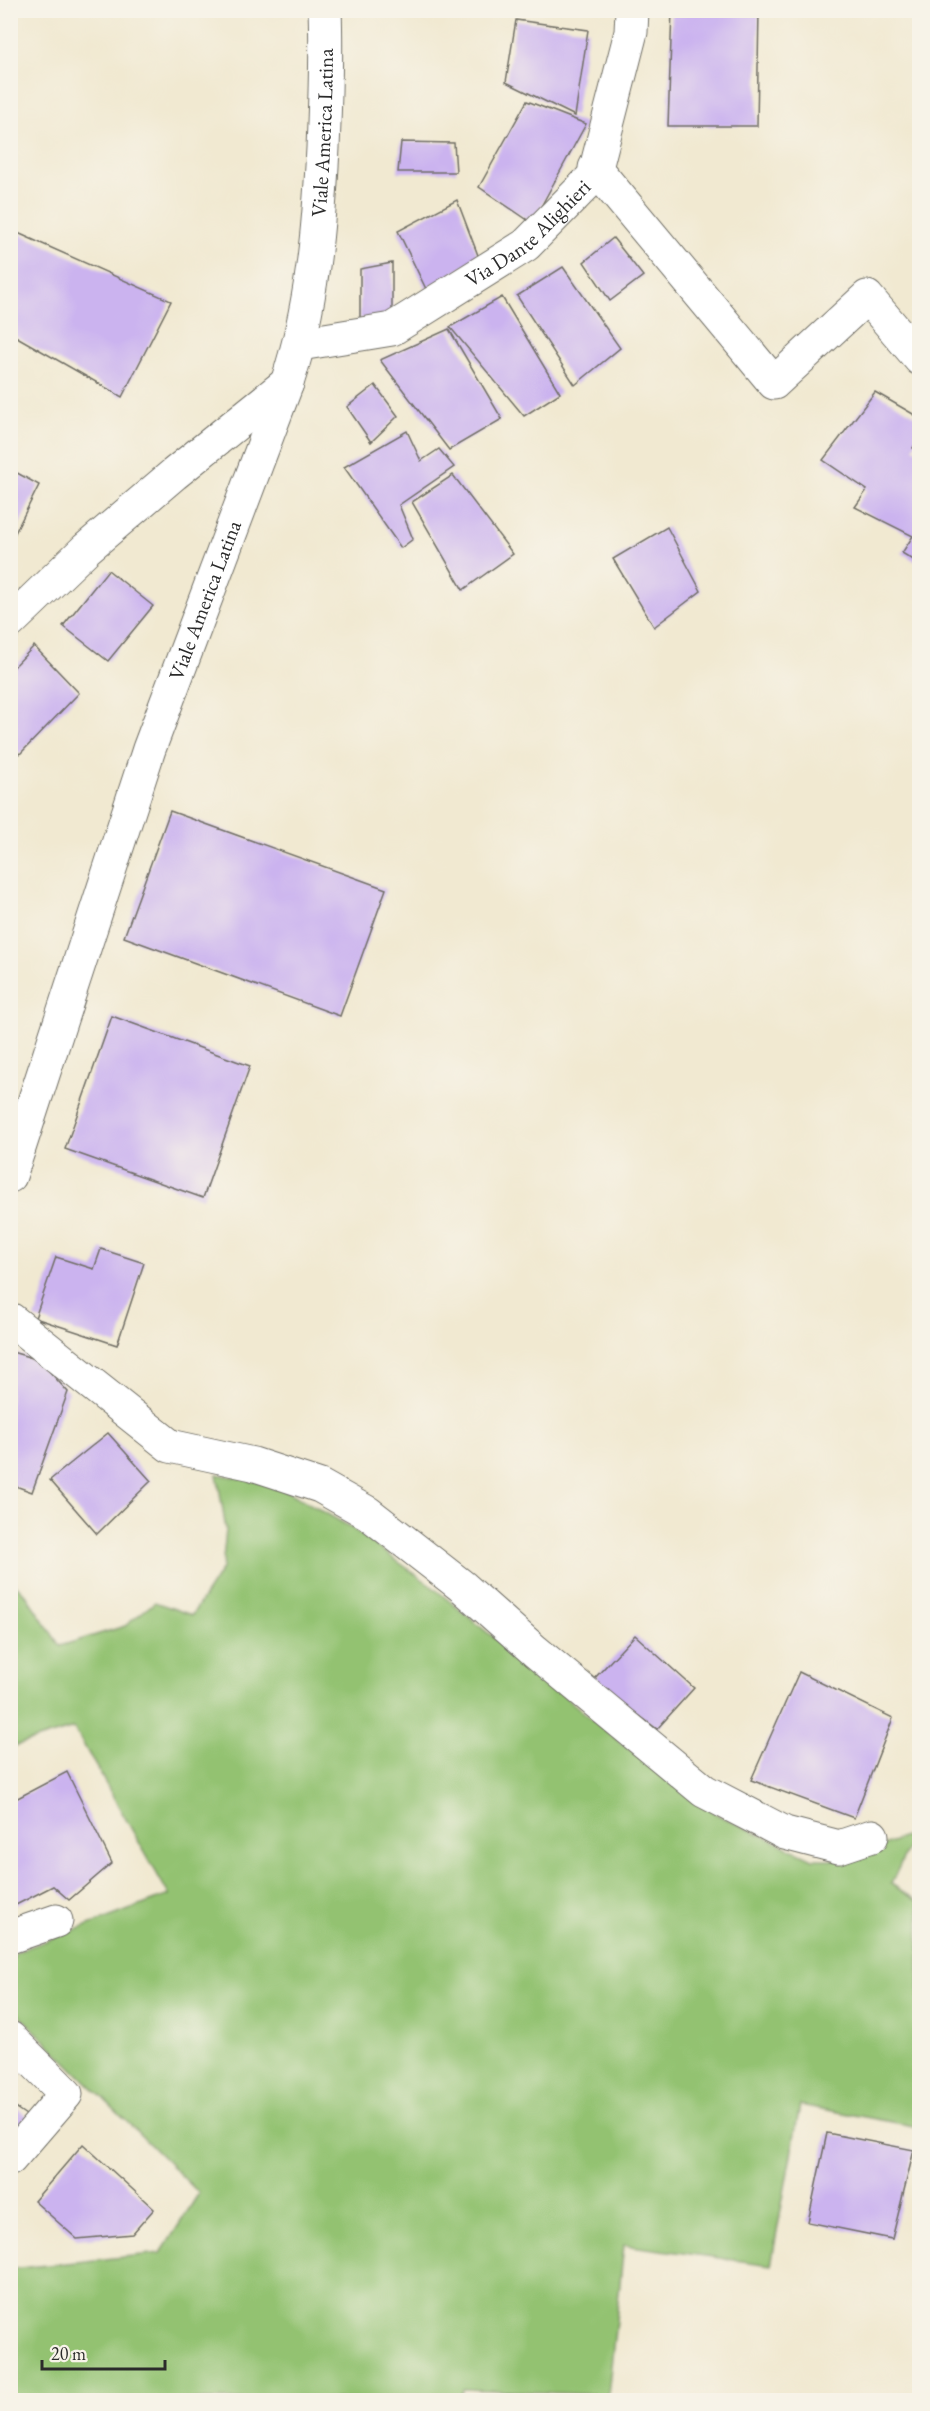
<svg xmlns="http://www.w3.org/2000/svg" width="930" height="2411" viewBox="0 0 930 2411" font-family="'EB Garamond',serif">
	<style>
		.green { fill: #93c271; stroke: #5f764e; stroke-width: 1.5 }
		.building { fill: #cbb3ef }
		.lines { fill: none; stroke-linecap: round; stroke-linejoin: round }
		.minor-casing { stroke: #706e65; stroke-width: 35 }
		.secondary-casing { stroke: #706e65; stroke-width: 35 }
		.minor { stroke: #fff; stroke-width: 33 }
		.secondary { stroke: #fff; stroke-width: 33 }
		.labels { text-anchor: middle; stroke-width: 4.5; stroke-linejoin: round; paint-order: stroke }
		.street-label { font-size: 21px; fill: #2b2b2b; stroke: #f7f3e8 }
	</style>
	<rect width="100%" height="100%" fill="#f7f3e8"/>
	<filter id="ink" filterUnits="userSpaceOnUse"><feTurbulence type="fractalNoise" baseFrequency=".0167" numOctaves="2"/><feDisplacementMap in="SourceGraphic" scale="12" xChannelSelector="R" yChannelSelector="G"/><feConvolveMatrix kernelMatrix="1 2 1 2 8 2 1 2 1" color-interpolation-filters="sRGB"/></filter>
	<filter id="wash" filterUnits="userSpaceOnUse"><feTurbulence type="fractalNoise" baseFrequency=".008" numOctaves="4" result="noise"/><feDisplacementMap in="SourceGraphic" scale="24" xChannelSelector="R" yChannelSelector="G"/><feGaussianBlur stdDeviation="1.35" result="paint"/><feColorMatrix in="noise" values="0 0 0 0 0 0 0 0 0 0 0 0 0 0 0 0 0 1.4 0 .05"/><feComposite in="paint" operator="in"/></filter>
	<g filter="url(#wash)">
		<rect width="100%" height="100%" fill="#f1e9d1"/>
		<polygon class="green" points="217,1474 277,1485 350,1527 429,1584 622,1744 718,1815 813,1859 847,1859 915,1833 891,1884 919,1902 919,2127 800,2105 771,2265 624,2245 608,2395 463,2389 460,2400 11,2400 11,2269 161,2253 199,2193 11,2007 11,1962 16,1952 169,1895 74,1728 11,1747 10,1579 26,1595 60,1646 125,1626 155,1602 192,1615 222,1569 226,1530"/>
		<g id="blocks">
			<g class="building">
				<polygon points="672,10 759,10 757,126 668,126"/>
				<polygon points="516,20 588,30 575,116 506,82"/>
				<polygon points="527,101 586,124 532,223 479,187"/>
				<polygon points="401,142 454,143 456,172 398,172"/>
				<polygon points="457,200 479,258 426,289 398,231"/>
				<polygon points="11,230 171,301 122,397 10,333"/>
				<polygon points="613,238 643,276 610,301 584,262"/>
				<polygon points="392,263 392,316 360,319 360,269"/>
				<polygon points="563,267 620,348 575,385 517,296"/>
				<polygon points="502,297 560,393 524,416 450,327"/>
				<polygon points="449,329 502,419 449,450 380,360"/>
				<polygon points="375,385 398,416 371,442 347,407"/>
				<polygon points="875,392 920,418 920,437 913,448 920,451 920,564 902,553 913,536 855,507 867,490 823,460"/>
				<polygon points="407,431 421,461 439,449 454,467 399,505 413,539 401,548 344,467"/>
				<polygon points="10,469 39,485 10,543"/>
				<polygon points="453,475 513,554 463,590 412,502"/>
				<polygon points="667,527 701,591 654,627 613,559"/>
				<polygon points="108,570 153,606 108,661 63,626"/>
				<polygon points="34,646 79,693 20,754 10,746 10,671"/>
				<polygon points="170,811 386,889 340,1016 124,937"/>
				<polygon points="112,1016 250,1066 203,1198 65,1149"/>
				<polygon points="101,1249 144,1263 117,1345 35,1318 56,1257 94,1269"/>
				<polygon points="12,1352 39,1360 68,1392 32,1492 10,1484 10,1358"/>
				<polygon points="108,1433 151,1481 97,1534 50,1480"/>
				<polygon points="635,1635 694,1688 657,1729 593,1680"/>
				<polygon points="799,1672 893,1718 854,1818 751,1780"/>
				<polygon points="67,1772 112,1863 69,1900 53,1886 10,1908 10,1802"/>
				<polygon points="10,2104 29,2117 10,2136"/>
				<polygon points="827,2133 914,2150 892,2239 808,2222"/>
				<polygon points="83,2144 154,2209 132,2234 77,2239 34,2201"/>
			</g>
		</g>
	</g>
	<g filter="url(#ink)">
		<use href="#blocks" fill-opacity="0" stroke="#706e65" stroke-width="1.5"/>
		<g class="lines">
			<g class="minor-casing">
				<g id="minor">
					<polyline points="595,168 774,383 867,297 920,359"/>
					<path id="s1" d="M 300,344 L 392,329 L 526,245 L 594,176 L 631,32 L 632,10"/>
					<polyline points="10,622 86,549 174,474 287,383"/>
					<polyline points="10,1319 170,1446 253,1464 320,1486 368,1513 463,1587 535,1651 704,1791 785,1833 839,1847 872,1836"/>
					<polyline points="10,1937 56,1921"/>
					<polyline points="10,2038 66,2094 10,2159"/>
				</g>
			</g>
			<g class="secondary-casing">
				<g id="secondary">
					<path id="s2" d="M 10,1176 L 149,749 L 287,383 C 312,307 319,228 323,148 C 325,102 327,57 325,10"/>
				</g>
			</g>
			<use href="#minor" class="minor"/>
			<use href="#secondary" class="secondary"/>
		</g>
	</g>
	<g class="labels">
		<g class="street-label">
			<text dy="7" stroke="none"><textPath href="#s2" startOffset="1094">Viale America Latina</textPath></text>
			<text dy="7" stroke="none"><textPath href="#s1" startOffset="260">Via Dante Alighieri</textPath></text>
			<text dy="7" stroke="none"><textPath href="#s2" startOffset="608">Viale America Latina</textPath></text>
		</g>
	</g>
	<rect width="930" height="2411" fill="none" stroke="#f7f3e8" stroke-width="36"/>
	<path d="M42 2360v9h123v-9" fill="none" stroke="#2b2b2b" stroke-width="3"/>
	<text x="51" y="2360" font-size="18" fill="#2b2b2b" stroke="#f7f3e8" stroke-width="4.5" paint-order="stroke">20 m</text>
</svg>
